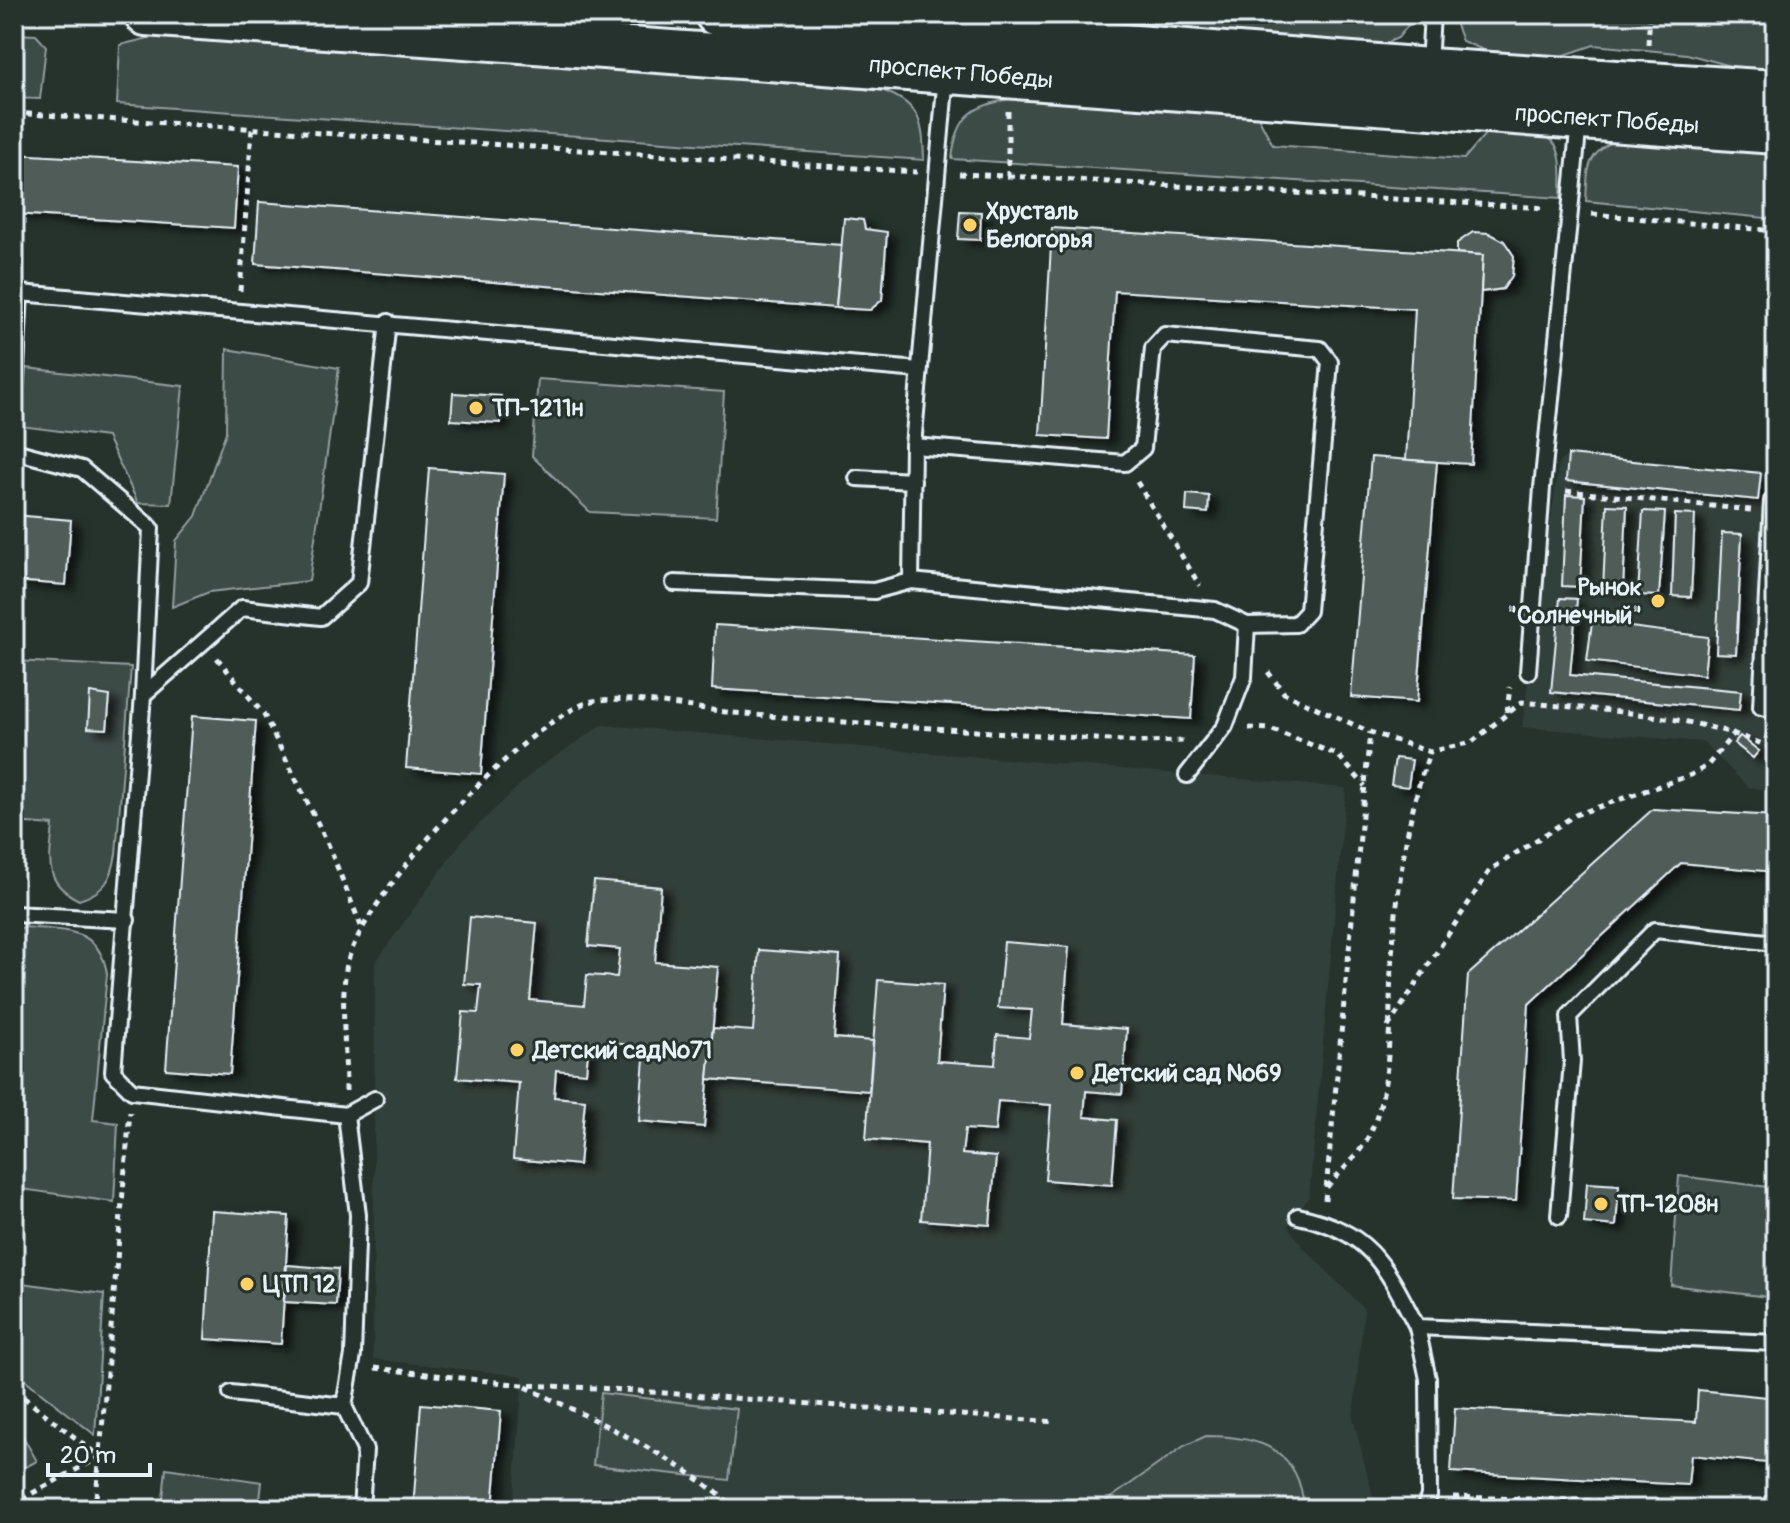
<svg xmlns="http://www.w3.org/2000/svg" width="1790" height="1523" viewBox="0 0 1790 1523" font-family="Pangolin,sans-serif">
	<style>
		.built { fill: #333f3a }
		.green { fill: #3e4b47; stroke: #939ea0; stroke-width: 2 }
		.building { fill: #505c59; stroke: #e8f1f8; stroke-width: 2; filter: url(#shadow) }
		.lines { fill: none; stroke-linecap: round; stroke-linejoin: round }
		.lane-casing { stroke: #e8f1f8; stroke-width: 20 }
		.secondary-casing { stroke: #e8f1f8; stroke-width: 48 }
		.path { stroke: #e8f1f8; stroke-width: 5; stroke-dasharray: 6 6; stroke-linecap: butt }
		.lane { stroke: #26332d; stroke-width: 14 }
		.secondary { stroke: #26332d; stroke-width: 42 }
		.poi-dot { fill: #ffd166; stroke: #26332d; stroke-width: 3 }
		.labels { text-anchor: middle; stroke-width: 6; stroke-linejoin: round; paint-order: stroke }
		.street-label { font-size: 24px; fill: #e8f1f8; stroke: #26332d }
		.poi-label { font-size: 24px; font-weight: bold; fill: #e8f1f8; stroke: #26332d; text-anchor: start }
	</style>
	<defs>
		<filter id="shadow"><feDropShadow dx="9" dy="5" stdDeviation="4" flood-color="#0009"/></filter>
	</defs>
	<rect width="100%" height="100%" fill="#26332d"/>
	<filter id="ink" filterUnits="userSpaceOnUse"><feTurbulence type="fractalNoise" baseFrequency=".0125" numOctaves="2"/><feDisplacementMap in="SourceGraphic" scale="16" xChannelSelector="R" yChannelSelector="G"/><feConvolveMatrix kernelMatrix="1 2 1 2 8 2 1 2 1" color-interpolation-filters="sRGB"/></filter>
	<g filter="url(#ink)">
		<g class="built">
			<polygon points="1568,455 1776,474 1776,792 1748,787 1703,742 1522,727 1559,462"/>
			<polygon points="602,725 1346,788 1309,1197 1288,1226 1302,1246 1364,1309 1353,1418 1376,1509 513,1509 523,1376 373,1359 375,963 462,841 534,771"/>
		</g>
		<g class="green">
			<polygon points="979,14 1417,14 1398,38 1379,46"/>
			<polygon points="1452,14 1776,14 1776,74 1757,73 1687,54 1594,45 1556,58 1486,51 1462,41"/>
			<polygon points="14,34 36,35 46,46 40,99 14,98"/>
			<path d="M 165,34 L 526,56 L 884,91 C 921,105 923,123 924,160 L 117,104 L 120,45 Z"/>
			<path d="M 1022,96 L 1256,113 L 1273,145 L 1464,159 L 1491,127 C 1554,134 1564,130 1561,198 L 952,159 C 957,108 978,106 1022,96 Z"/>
			<path d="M 1621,137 L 1776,153 L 1776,219 L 1586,201 C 1588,165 1586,154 1621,137 Z"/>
			<polygon points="227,349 339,368 309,581 209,592 172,607 176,541 196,516 226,432"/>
			<polygon points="26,368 183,386 171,504 138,503 107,437 20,426"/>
			<polygon points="538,379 724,392 716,518 590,512 532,456"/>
			<path d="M 14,661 L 131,667 L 116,854 C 112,880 104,892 79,900 C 42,882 50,860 53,825 L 14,822 Z"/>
			<path d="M 23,927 C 63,931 100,926 107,974 L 93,1120 L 118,1123 L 114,1202 L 14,1188 L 14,935 Z"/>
			<polygon points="1679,1176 1776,1188 1776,1298 1671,1285"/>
			<polygon points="14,1282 104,1294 95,1435 14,1371"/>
			<polygon points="601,1393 737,1409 729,1480 593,1465"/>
			<polygon points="14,1421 37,1461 14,1473"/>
			<path d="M 1206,1436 C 1259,1436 1300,1448 1304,1509 L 1095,1509 L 1184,1446 Z"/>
			<polygon points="166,1468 262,1482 259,1509 162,1509"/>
		</g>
		<g class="building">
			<polygon points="14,154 238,167 234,228 14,214"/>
			<polygon points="259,202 841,245 836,308 255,264"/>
			<polygon points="960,211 981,212 980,240 958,239"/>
			<polygon points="844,218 863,220 865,229 887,232 882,300 870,310 836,308"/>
			<polygon points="1052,228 1483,255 1471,464 1406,460 1415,309 1115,291 1106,439 1040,435"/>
			<polygon points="1473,232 1489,233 1504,241 1514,256 1512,276 1503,289 1481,292 1483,255 1457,253 1457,243"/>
			<polygon points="453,393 501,396 500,423 451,420"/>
			<polygon points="1568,455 1761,473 1758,500 1566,481"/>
			<polygon points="1371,457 1437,462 1417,702 1351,697"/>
			<polygon points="429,468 504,474 481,774 406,768"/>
			<polygon points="1187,494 1209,496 1208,513 1186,511"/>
			<polygon points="1566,495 1585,496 1580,587 1562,586"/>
			<polygon points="1607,505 1627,506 1623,590 1603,589"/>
			<polygon points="1643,511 1665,512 1659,596 1638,595"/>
			<polygon points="1675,514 1695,515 1691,597 1672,596"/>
			<polygon points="14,515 71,520 66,585 14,581"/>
			<polygon points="1722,533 1742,534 1736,654 1716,653"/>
			<polygon points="1560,598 1577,599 1570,675 1741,691 1739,710 1551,692"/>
			<polygon points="1592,622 1708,637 1704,675 1587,661"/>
			<polygon points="715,625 1195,655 1191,719 712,689"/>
			<polygon points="90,693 110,696 107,729 88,728"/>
			<polygon points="192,716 256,721 230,1074 166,1069"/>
			<polygon points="1770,717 1776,719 1776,741 1765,738"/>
			<polygon points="1740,736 1759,751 1753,758 1734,743"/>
			<polygon points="1395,758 1412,760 1408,787 1391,785"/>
			<polygon points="1653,809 1776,816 1774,872 1681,863 1529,1004 1516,1201 1453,1199 1468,975"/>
			<polygon points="1776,853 1776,913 1772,912"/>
			<polygon points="594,881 661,887 655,962 718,967 704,1127 639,1121 645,1046 589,1041 586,1073 556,1070 554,1097 585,1100 579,1165 513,1159 519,1083 457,1078 463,1012 478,1013 481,985 464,984 470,917 537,923 530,1000 584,1005 587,975 617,977 620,949 588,946"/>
			<polygon points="1004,942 1069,947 1063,1024 1127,1029 1122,1094 1086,1091 1084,1117 1117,1120 1112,1185 1045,1180 1051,1105 998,1101 995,1131 965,1129 962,1154 996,1157 990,1225 921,1220 927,1144 866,1139 878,980 943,985 937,1061 995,1065 997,1035 1029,1038 1032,1010 998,1008"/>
			<polygon points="759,950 840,956 834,1038 873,1041 869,1091 708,1079 713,1028 753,1031"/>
			<polygon points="1587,1183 1619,1185 1616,1226 1584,1223"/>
			<polygon points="212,1211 289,1216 281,1344 205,1339"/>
			<polygon points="287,1265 338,1269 336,1305 284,1302"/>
			<polygon points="1698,1390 1776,1398 1776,1464 1691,1455 1688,1485 1451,1472 1455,1408 1696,1422"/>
			<polygon points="421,1404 501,1411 493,1509 413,1509"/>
		</g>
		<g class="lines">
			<g class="lane-casing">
				<g id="lane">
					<polyline points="1429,65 1432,14"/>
					<polyline points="14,407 20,293 919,370"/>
					<polyline points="14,451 82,469 151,528 143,695 113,1072 132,1091 346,1115 358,1215 353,1355 344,1406 365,1450 361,1509"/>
					<polyline points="857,478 913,481"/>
					<polyline points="1772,501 1761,707 1776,710"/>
					<polyline points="911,581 913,446 946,75"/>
					<polyline points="674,583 874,591 911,581 1215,610 1247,625 1296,624 1308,611 1330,362 1320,349 1165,335 1153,348 1143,448 1125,463 913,446"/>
					<polyline points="1528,672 1542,488 1579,122"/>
					<polyline points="143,695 242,608 321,617 359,583 388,322"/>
					<polyline points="1187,775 1225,726 1244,677 1247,625"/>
					<polyline points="14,914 127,920"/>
					<polyline points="346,1115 375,1099"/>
					<path d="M 1298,1216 C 1371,1232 1385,1265 1417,1327 L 1776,1343"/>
					<polyline points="1559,1216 1572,1061 1569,1016 1655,930 1776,943"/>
					<polyline points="1417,1327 1428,1379 1429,1496 1424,1509"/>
					<polyline points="231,1393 344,1406"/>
				</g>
			</g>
			<g class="secondary-casing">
				<g id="secondary">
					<polyline points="146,14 1776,132"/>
					<polyline points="717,14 1429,70 1776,92"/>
				</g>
			</g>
			<g class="path">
				<polyline points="1648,44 1650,14"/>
				<polyline points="14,113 917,172"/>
				<polyline points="959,174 1008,176 1008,111"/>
				<polyline points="1008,176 1546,208"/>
				<polyline points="1592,214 1776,231"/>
				<polyline points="240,291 252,129"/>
				<polyline points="1137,482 1200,586"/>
				<polyline points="1566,491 1751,510"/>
				<polyline points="217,658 264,715 328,844 361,926"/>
				<path d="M 1268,672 L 1284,693 L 1370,732 L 1430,752 L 1472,742 L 1522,702 C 1610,712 1695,713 1776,750"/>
				<polyline points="1507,712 1510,687"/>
				<polyline points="1249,728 1270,729 1338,755 1365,786"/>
				<polyline points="1388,1027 1490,870 1575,815 1691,775 1707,766 1736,731"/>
				<path d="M 346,1091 C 346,1055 340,996 347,964 C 364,894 521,725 589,702 C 618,693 700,709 733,713 C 868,725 1003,732 1137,742 L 1184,741"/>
				<path d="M 1327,1187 C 1339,1173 1356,1158 1366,1141 C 1396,1087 1387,1015 1392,955 C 1398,887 1406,815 1430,752"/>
				<polyline points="1325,1200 1370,732"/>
				<polyline points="375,1368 522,1385 597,1388 1056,1422"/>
				<path d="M 526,1387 C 598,1422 677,1456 736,1509"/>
				<polyline points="14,1390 100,1457 14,1503"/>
				<polyline points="1453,1497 1604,1501 1667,1509"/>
				<polyline points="95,1509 130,1112"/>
			</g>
			<use href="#lane" class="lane"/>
			<use href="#secondary" class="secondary"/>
		</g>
	</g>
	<g class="poi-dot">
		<circle cx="970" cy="225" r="8"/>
		<circle cx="476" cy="408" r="8"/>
		<circle cx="1658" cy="601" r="8"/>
		<circle cx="517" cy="1050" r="8"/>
		<circle cx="1077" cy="1073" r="8"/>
		<circle cx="1601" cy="1204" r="8"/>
		<circle cx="247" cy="1284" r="8"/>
	</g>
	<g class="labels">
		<g class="street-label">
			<text transform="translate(961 72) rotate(5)" y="8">проспект Победы</text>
			<text transform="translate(1607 119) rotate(4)" y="8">проспект Победы</text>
		</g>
		<g class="poi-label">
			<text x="986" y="219">Хрусталь<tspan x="986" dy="28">Белогорья</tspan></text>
			<text x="492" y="416">ТП-1211н</text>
			<text x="1642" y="595" text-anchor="end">Рынок<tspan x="1642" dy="28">"Солнечный"</tspan></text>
			<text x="533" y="1058">Детский сад№71</text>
			<text x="1093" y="1081">Детский сад №69</text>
			<text x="1617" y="1212">ТП-1208н</text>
			<text x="263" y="1292">ЦТП 12</text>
		</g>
	</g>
	<rect width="1790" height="1523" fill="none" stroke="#26332d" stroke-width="48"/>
	<rect x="24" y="24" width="1742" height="1475" fill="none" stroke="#e8f1f8" stroke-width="3" filter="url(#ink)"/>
	<path d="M48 1463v12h102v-12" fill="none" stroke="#e8f1f8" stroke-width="4"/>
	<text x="60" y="1463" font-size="24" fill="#e8f1f8" stroke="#26332d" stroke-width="6" paint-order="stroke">20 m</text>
</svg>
